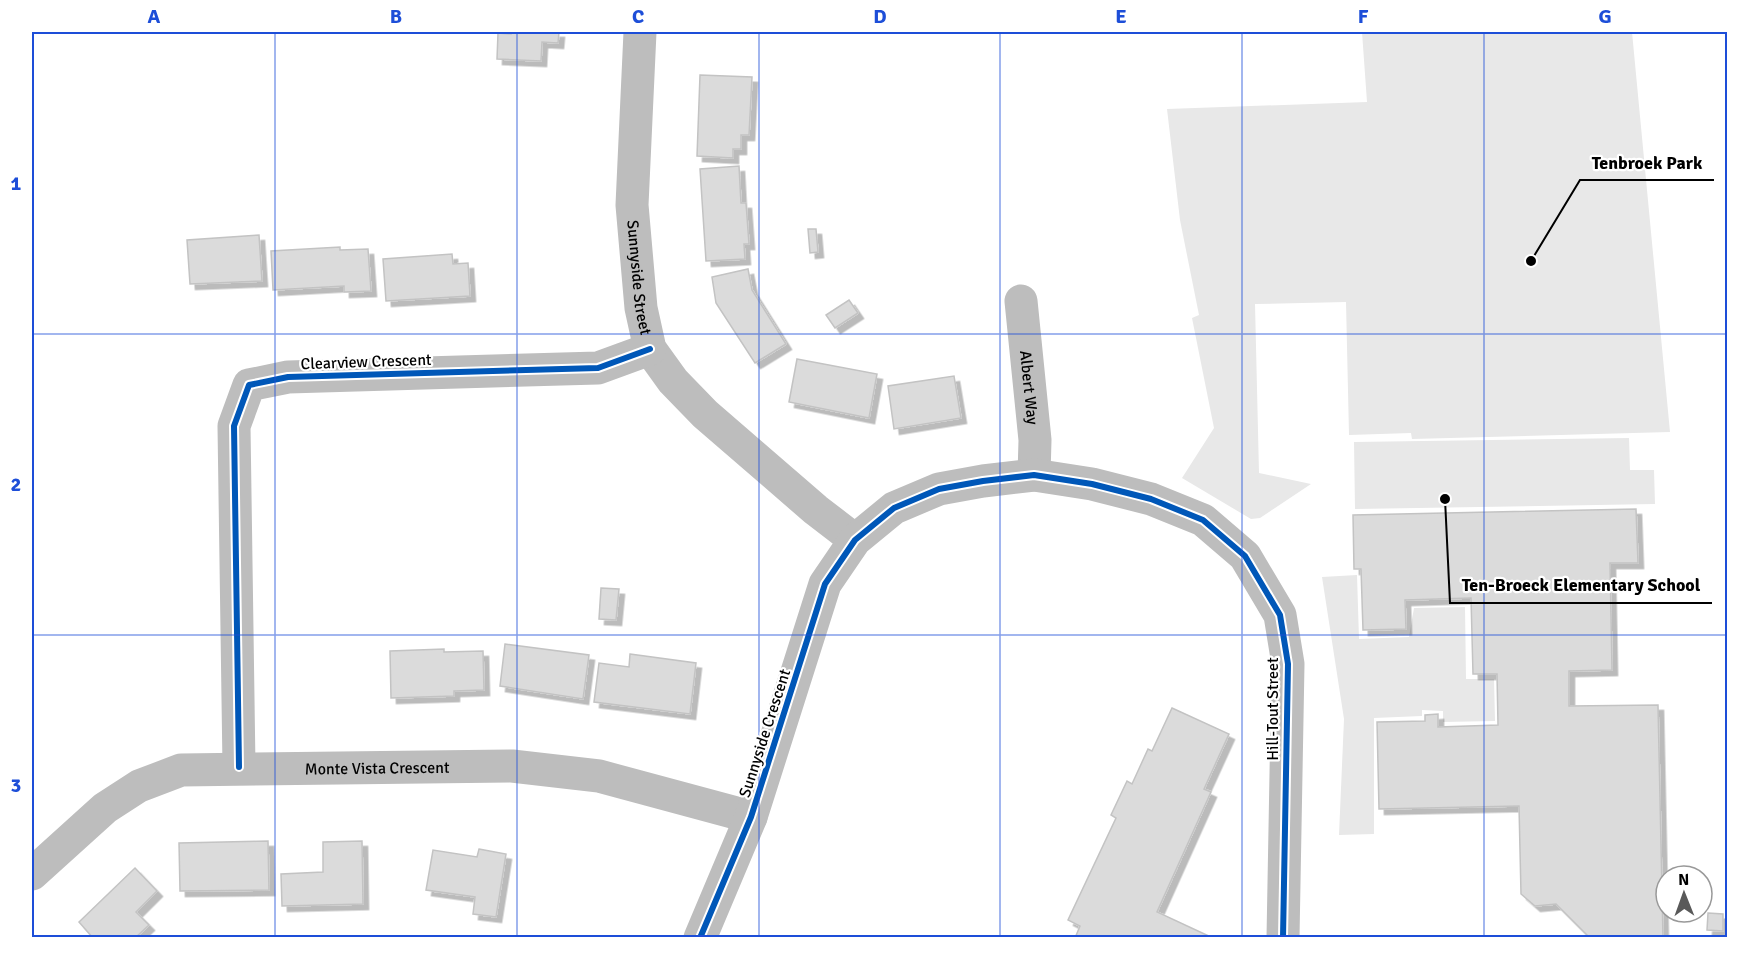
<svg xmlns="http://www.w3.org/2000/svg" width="1759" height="969" viewBox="0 0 1759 969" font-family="Signika,sans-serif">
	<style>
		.green { fill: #e8e8e8 }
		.building { fill: #dbdbdb; stroke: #c3c3c3; stroke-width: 1.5; filter: url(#shadow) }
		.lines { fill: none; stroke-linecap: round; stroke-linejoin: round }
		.street { stroke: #bdbdbd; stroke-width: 33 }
		.cycleway-casing { stroke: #fff; stroke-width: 10 }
		.cycleway { stroke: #0057b8; stroke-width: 6 }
		.grid { fill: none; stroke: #1d4ed8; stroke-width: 1.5; stroke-opacity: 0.55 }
		.labels { text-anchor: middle; stroke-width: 4.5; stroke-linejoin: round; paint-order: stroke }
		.street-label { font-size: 16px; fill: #000; stroke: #fff }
		.leader { fill: none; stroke: #000; stroke-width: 2 }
		.callout-dot { fill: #000; stroke: #fff; stroke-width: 2 }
		.callout-label { font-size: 18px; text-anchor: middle; font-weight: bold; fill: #000; stroke: #fff; stroke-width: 4.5; stroke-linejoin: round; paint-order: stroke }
		.neatline { fill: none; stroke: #1d4ed8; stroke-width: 2 }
		.grid-label { font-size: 20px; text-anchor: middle; font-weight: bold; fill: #1d4ed8 }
	</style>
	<defs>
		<filter id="shadow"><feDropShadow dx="5.5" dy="5.5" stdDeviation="0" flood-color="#0004"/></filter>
	</defs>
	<rect width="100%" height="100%" fill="#fff"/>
	<g class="green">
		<polygon points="1362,32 1632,32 1670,432 1412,439 1411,433 1349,435 1346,302 1255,304 1259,473 1311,484 1260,518 1251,519 1182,478 1214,428 1192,318 1199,315 1180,220 1167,109 1367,102"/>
		<polygon points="1629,438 1630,470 1654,470 1655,504 1355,509 1354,442"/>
		<polygon points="1357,575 1359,639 1409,637 1414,608 1465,607 1466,679 1494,679 1495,721 1443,722 1443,711 1422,710 1422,716 1374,718 1374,834 1339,835 1344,719 1322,577"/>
	</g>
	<g class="building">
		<polygon points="511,32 559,32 558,43 542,42 541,61 497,59 498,33 511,34"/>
		<polygon points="700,75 752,77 749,135 741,135 741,149 733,149 733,158 697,156"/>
		<polygon points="739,166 741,203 746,203 749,244 744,244 745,259 706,261 700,169"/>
		<polygon points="808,229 816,229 818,252 810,253"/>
		<polygon points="259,235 262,281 190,284 187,240"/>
		<polygon points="340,247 340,250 368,249 371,291 344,292 344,286 273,290 271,251"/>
		<polygon points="452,254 453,264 468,263 470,296 386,301 383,259"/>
		<polygon points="748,269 752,290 786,344 755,363 716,303 712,277"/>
		<polygon points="849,300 858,313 835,328 826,315"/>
		<polygon points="797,359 877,374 869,418 789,402"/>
		<polygon points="954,376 961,418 894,429 888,386"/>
		<polygon points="1636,509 1638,563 1610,563 1612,670 1569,671 1569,706 1658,705 1663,938 1590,938 1556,904 1535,906 1521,894 1519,806 1379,809 1377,722 1425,721 1425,715 1438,714 1438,727 1498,725 1497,674 1473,674 1471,598 1405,600 1406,629 1363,630 1361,569 1354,569 1353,515"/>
		<polygon points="601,588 619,589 616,620 599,619"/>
		<polygon points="505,644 589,655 583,699 500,686"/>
		<polygon points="444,649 444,652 483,651 484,690 454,691 454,696 391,698 390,651"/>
		<polygon points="630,654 696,663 690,714 594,702 599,663 629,667"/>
		<polygon points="1172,708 1229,734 1204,789 1211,792 1157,912 1213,938 1075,938 1080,926 1068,920 1116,818 1111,815 1127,781 1132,784 1148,749 1152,751"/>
		<polygon points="268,841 269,890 180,891 179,843"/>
		<polygon points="362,841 363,904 282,906 281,874 323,872 323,842"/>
		<polygon points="479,849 506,854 496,917 473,914 475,897 426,890 433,850 477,857"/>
		<polygon points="135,868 157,891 136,912 149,925 135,938 93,938 79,922"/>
		<polygon points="1708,913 1723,914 1723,931 1707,930"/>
	</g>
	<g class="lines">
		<g class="street">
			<path id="s1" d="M 640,32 L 632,205 L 641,308 L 650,349 L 673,381 L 705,414 L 816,510 L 855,540"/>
			<path id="s2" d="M 1021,301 L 1035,440 L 1034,475"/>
			<polyline points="239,767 234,426 249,385 288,377 598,368 650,349"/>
			<path id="s3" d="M 32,874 L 105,808 L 139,786 L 181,770 L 512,766 L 599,776 L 751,817"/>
			<polyline points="700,938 751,817 825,584 855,540 894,508 939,489 983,481 1034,475 1092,484 1151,499 1203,520 1245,556 1280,615 1288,664 1283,938"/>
		</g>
		<g class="cycleway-casing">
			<g id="cycleway">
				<polyline points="239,767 234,426 249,385 288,377 598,368 650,349"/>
				<polyline points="700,938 751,817 825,584 855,540 894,508 939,489 983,481 1034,475 1092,484 1151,499 1203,520 1245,556 1280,615 1288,664 1283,938"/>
			</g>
		</g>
		<use href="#cycleway" class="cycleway"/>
	</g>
	<path class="grid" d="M 275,32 L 275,938M 517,32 L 517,938M 759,32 L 759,938M 1000,32 L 1000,938M 1242,32 L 1242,938M 1484,32 L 1484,938M 32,334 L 1728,334M 32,635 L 1728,635"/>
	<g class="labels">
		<g class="street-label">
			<text dy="6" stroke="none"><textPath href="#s1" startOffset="246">Sunnyside Street</textPath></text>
			<text transform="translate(366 361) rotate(-2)" y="6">Clearview Crescent</text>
			<text dy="6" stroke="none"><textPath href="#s2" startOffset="87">Albert Way</textPath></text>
			<text transform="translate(1272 709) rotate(-90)" y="6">Hill-Tout Street</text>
			<text transform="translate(764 733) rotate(-72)" y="6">Sunnyside Crescent</text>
			<text dy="6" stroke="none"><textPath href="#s3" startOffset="380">Monte Vista Crescent</textPath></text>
		</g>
	</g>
	<path class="leader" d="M1531 261L1580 180H1714M1445 499L1450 603H1712"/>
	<g class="callout-dot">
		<circle cx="1531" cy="261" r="6"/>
		<circle cx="1445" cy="499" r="6"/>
	</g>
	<g class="callout-label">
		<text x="1647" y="169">Tenbroek Park</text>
		<text x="1581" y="591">Ten-Broeck Elementary School</text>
	</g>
	<rect width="1759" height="969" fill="none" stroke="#ffffff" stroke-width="66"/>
	<g transform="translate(1684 894) rotate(359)"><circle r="28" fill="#ffffff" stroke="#999999" stroke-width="1.5"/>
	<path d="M0-4.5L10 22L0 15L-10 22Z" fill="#595959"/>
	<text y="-9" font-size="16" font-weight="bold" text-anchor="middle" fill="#000000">N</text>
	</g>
	<rect x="33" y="33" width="1693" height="903" class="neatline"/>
	<g class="grid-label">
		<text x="154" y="23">A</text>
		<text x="396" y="23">B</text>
		<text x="638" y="23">C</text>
		<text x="880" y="23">D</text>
		<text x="1121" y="23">E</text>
		<text x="1363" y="23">F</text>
		<text x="1605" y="23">G</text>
		<text x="16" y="190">1</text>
		<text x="16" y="491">2</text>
		<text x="16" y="792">3</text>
	</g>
</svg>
